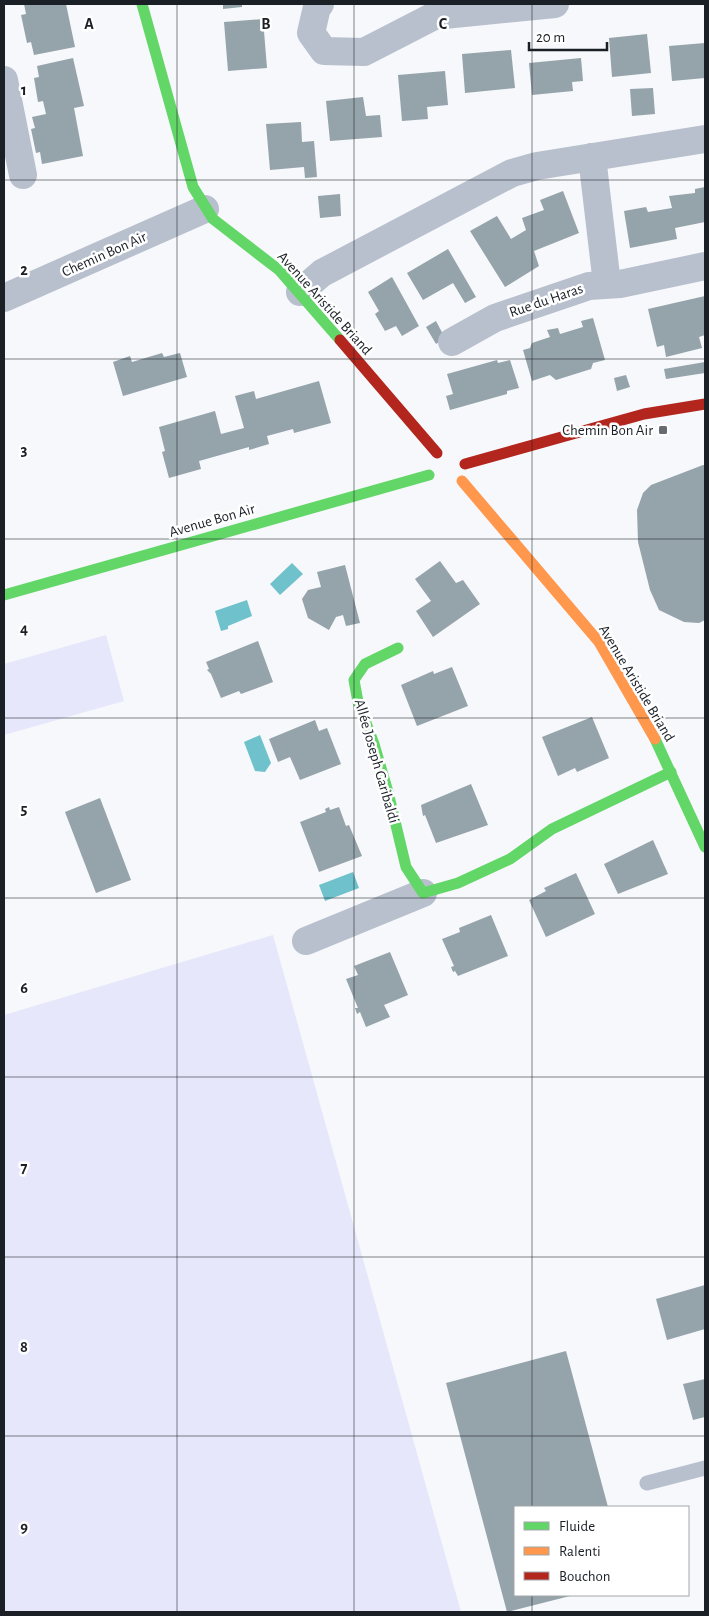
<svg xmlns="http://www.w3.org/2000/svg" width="709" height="1616" viewBox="0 0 709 1616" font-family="'Alegreya Sans',sans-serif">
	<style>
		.green { fill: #e6e7fb }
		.water { fill: #6fc1cc }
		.building { fill: #95a3aa }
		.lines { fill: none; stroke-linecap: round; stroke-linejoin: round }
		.lane { stroke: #b8bfcd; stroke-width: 15 }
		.street { stroke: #b8bfcd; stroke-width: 28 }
		.fast { stroke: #63d668; stroke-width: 11 }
		.slow { stroke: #ff974d; stroke-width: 11 }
		.jam { stroke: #b3261e; stroke-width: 11 }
		.grid { fill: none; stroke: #1a2026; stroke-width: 1; stroke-opacity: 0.55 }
		.poi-dot { fill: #676c71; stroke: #fff; stroke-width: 2 }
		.labels { text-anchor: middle; stroke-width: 5; stroke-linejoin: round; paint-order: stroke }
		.street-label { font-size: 15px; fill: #1a2026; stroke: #fff }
		.poi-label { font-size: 15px; fill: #1a2026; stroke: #fff; text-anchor: end }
		.grid-label { font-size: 16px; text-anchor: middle; font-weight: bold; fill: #1a2026; stroke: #fff; stroke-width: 5; stroke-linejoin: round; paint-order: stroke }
	</style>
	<rect width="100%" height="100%" fill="#f6f8fb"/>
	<g class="green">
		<polygon points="106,635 124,701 4,735 4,664"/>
		<polygon points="273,935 461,1612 4,1612 4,1015"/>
	</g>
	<g class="water">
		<polygon points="292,563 303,574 280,595 270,584"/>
		<polygon points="247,600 252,616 228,626 228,629 221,631 215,611"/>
		<polygon points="260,735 271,763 265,772 255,771 244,742"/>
		<polygon points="353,872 359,888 325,901 319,885"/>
	</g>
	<g class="building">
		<polygon points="24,4 66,4 75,47 34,55 31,42 27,43 21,15 26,14"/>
		<polygon points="223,4 242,4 242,7 223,9"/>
		<polygon points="263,19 267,68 228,71 224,22"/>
		<polygon points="647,34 651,73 612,77 609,38"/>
		<polygon points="705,43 705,78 672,81 669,46"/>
		<polygon points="511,50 515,88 465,93 462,54"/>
		<polygon points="73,58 84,106 74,108 83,156 42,164 40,152 36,153 31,129 35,128 32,117 46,114 43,101 38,102 34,78 39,77 37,66"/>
		<polygon points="581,58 583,81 572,82 573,91 532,95 529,63"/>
		<polygon points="445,71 448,105 427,107 428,119 402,121 398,75"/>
		<polygon points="653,88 655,114 632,116 630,89"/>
		<polygon points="363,97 366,116 380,115 382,137 330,141 326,101"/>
		<polygon points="301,122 302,142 314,141 317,177 305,178 304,167 270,170 266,124"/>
		<polygon points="705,187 705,222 675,228 677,239 630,248 624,211 646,207 648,212 672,208 669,196 695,193 695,189"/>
		<polygon points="563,191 579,233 534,251 539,266 505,287 470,231 497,216 511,239 526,230 522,218 544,210 540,200"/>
		<polygon points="340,194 341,216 320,218 318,196"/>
		<polygon points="448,249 476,297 465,303 453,283 423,300 407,273"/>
		<polygon points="392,277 419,326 402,336 396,326 385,331 375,314 379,311 368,292"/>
		<polygon points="705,296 705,335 699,337 702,348 666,357 664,345 657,347 648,309"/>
		<polygon points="593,318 605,360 593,363 591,369 556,380 550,375 532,381 523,350 530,348 532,343 550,337 547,330 558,328 560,334 583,327 581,321"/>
		<polygon points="436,321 445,338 436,344 426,327"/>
		<polygon points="162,353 164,357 180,353 187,377 123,396 113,362 130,356 132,362"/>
		<polygon points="497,360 498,363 510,360 519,388 507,391 507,394 450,410 446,396 453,394 447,374"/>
		<polygon points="705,362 705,373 666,379 664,369"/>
		<polygon points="626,375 630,387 617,391 614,378"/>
		<polygon points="319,381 331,423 294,433 293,429 267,436 269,444 249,450 249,447 199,461 201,469 169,478 162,452 165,451 159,427 215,411 221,434 244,428 235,396 254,391 256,399"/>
		<polygon points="703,465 705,465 705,620 699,623 684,622 659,610 650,590 638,542 637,510 643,493 651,485"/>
		<polygon points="440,561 456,583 463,580 480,604 433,637 416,611 431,601 415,579"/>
		<polygon points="345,565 360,623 346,626 343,615 336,617 329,630 308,618 302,599 308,590 321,587 317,572"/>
		<polygon points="258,641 273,682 241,694 239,691 221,698 211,674 207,670 209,669 206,662"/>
		<polygon points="452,667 468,706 417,726 401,685 433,671 434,674"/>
		<polygon points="592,717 609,758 577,772 575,768 558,776 542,737"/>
		<polygon points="315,720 319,731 327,728 341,764 300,780 290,757 278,762 269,739"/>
		<polygon points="471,784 488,825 436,843 425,815 423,816 421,805"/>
		<polygon points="100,798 131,880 96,893 65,812"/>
		<polygon points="329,807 330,810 339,807 346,826 349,825 362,856 319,872 300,822 326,812 325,809"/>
		<polygon points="653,840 668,874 618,894 604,864"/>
		<polygon points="576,873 595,914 546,937 529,900 546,891 544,888"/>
		<polygon points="491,915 508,956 458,976 455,971 453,972 451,967 454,966 442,939 460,932 459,928"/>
		<polygon points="390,952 408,995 384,1005 390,1017 366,1027 360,1012 357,1014 355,1008 358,1008 346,979 358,975 354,966"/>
		<polygon points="705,1285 705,1329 667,1340 656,1299"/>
		<polygon points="566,1351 608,1507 515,1507 515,1595 574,1595 507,1612 446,1383"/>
		<polygon points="705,1379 705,1417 693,1420 683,1384"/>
	</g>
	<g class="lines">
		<polyline class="lane" points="647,1483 705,1468"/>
		<g class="street">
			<polyline points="320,4 317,7 311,33 324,51 364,52 434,16 555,4"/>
			<polyline points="4,80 23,175"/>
			<polyline points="592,157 607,284"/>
			<polyline points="300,292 322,273 512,173 537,166 705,139"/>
			<polyline points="4,298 205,209"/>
			<polyline points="452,342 495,318 589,286 620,284 705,266"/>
			<polyline points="306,941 423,893"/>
		</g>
		<g class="fast">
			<polyline points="142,4 193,187 213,219 279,270 340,340"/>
			<polyline points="4,595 429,475"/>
			<polyline points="398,648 365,664 354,680 358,702 374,744 388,792 406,867 423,893 458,883 510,859 552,829 671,772"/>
			<polyline points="655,739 705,847"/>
		</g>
		<polyline class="slow" points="462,481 599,642 655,739"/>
		<g class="jam">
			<polyline points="340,340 437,453"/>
			<polyline points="465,464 644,414 705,404"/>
		</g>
	</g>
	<path class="grid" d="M 177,4 L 177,1612M 354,4 L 354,1612M 532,4 L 532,1507M 4,180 L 705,180M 4,359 L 705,359M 4,539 L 705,539M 4,718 L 705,718M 4,898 L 705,898M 4,1077 L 705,1077M 4,1257 L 705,1257M 4,1436 L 705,1436M 532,1595 L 532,1612"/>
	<rect class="poi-dot" x="658" y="425" width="10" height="10" rx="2.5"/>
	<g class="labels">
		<g class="street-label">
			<text transform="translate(104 254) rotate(-24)" y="5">Chemin Bon Air</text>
			<text transform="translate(546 300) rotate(-19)" y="5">Rue du Haras</text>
			<text transform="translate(325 303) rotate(48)" y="5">Avenue Aristide Briand</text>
			<text transform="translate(212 520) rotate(-16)" y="5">Avenue Bon Air</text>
			<text transform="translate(637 683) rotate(59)" y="5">Avenue Aristide Briand</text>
			<text transform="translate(377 761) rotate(74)" y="5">Allée Joseph Garibaldi</text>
		</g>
		<g class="poi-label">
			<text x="653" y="435">Chemin Bon Air</text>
		</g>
	</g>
	<g class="grid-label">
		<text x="89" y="29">A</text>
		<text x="266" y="29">B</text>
		<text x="443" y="29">C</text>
		<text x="24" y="95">1</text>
		<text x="24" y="275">2</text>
		<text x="24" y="455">3</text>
		<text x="24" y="634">4</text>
		<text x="24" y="814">5</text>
		<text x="24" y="993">6</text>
		<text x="24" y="1173">7</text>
		<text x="24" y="1352">8</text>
		<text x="24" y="1532">9</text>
	</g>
	<rect width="709" height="1616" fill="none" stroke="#1a2026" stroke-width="10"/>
	<rect x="514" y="1506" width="175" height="90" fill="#ffffff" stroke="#a3a6a8"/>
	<rect x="524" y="1522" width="25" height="8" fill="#63d668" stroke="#a3a6a8"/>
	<text x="559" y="1531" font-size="15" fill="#1a2026">Fluide</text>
	<rect x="524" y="1547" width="25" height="8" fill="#ff974d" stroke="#a3a6a8"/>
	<text x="559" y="1556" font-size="15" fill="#1a2026">Ralenti</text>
	<rect x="524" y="1572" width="25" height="8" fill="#b3261e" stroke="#a3a6a8"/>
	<text x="559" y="1581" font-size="15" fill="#1a2026">Bouchon</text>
	<path d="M529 42v8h78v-8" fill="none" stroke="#1a2026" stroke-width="2.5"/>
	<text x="536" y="42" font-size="15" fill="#1a2026" stroke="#ffffff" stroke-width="4" paint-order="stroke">20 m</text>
</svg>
